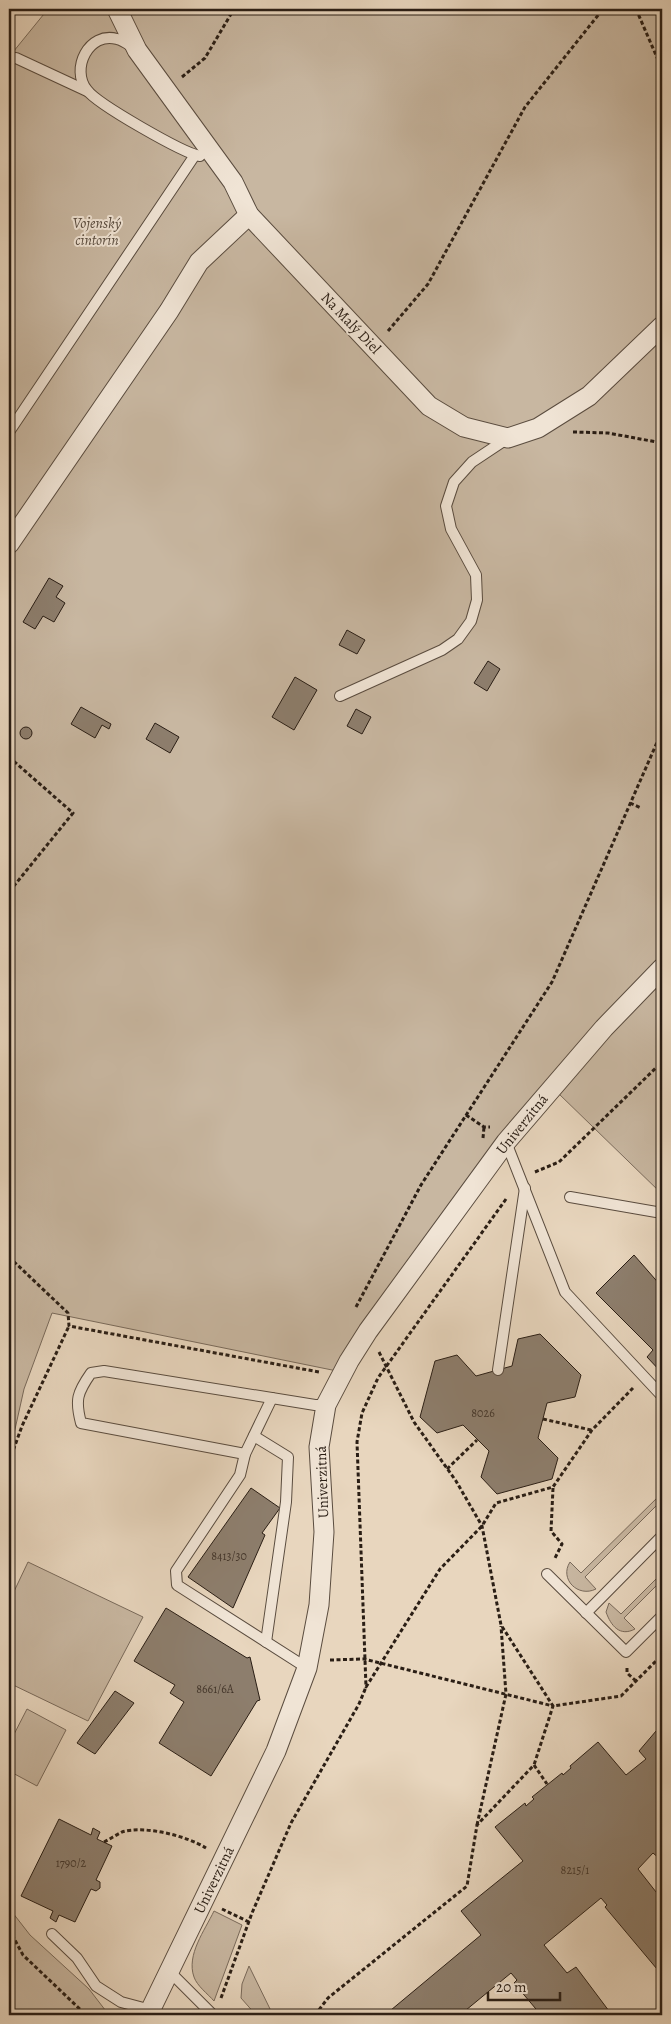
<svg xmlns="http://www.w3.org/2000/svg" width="671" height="2024" viewBox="0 0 671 2024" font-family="Alegreya,serif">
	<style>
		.green { fill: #c8b7a1; stroke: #796a5b }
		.building { fill: #8d7e6d; stroke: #2a1e15 }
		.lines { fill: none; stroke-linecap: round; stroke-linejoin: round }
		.service-casing { stroke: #5a4c3f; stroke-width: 12 }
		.minor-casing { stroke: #5a4c3f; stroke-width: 21 }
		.path { stroke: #2a1e15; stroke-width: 3; stroke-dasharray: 4 2.5; stroke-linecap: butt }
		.service { stroke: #f0e4d5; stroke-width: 10 }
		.minor { stroke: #f0e4d5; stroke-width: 19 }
		.labels { text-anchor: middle; stroke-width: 4; stroke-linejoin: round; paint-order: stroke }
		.number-label { font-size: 12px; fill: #43362b }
		.park-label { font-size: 15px; font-style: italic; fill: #594c3f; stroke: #f0e4d5 }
		.street-label { font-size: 15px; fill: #2a1e15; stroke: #f0e4d5 }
	</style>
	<rect width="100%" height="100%" fill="#e8d6be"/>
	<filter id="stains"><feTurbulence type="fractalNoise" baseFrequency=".004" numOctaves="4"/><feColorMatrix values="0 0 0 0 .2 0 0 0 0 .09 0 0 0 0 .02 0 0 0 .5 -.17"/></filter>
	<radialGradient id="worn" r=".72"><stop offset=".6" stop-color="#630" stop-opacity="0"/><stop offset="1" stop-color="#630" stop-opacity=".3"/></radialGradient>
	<g class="green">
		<polygon points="48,9 662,9 662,1194 558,1093 429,1244 337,1371 52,1313 24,1389 9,1456 9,57"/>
		<path d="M 662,1493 L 662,1500 L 585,1577 L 596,1589 C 578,1598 559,1579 570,1562 L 581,1573 Z"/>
		<polygon points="28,1562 143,1617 88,1721 9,1683 9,1602"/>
		<path d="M 662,1573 L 662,1580 L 624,1618 L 635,1629 C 620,1637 611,1626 606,1612 L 609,1603 L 621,1614 Z"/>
		<polygon points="27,1709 66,1730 37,1786 9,1771 9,1744"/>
		<polygon points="9,1908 30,1935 89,1989 109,2015 9,2015"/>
		<path d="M 214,1911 L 242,1925 L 214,2001 C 208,1994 197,1986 194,1977 C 186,1955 205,1930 214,1911 Z"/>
		<polygon points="249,1966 273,2015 256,2015 241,1998 242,1984"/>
	</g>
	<g class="building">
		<polygon points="49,578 63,586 56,597 65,603 54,622 43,616 35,629 23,622"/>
		<polygon points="347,630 365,640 357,654 339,645"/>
		<polygon points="488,661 500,669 487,691 474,683"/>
		<polygon points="295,677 317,690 294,730 272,717"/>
		<polygon points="81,707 111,724 109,729 102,725 95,738 71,724"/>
		<polygon points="356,709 371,717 362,734 347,726"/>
		<polygon points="155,723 179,737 170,753 146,739"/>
		<circle cx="26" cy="733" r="6"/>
		<polygon points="634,1255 662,1287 662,1373 647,1357 653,1350 596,1293"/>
		<polygon points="540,1334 581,1375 575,1397 547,1403 538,1438 558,1458 552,1479 497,1494 481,1477 489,1451 463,1425 437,1433 420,1417 435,1361 457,1355 476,1376 512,1366 518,1339"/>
		<polygon points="251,1488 280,1508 262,1533 265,1535 233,1608 188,1577"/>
		<polygon points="166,1608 247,1658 250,1657 260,1700 257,1701 211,1776 159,1743 184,1702 170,1693 175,1685 134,1661"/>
		<polygon points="115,1691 134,1703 95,1754 77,1743"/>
		<polygon points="662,1724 662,1857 660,1859 653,1853 638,1869 660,1897 662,1896 662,1975 605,1907 607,1905 601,1898 544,1945 567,1973 576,1967 612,2015 541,2015 514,1983 517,1980 511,1973 460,2015 385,2015 481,1935 461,1911 523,1861 495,1827 525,1803 526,1806 534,1799 532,1797 562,1773 563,1775 571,1768 570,1766 598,1742 626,1775 646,1759 639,1751"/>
		<polygon points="59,1819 91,1835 93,1828 100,1832 97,1839 112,1846 96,1880 100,1882 100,1888 96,1891 91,1889 75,1922 59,1915 56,1922 50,1918 53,1911 21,1896"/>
	</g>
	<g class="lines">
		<g class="service-casing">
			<g id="service">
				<path d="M 134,48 C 129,45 123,40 117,39 C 89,31 70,69 87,90 C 97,104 183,153 200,156"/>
				<polyline points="16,58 87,91"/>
				<polyline points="9,432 195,155"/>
				<polyline points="340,696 442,650 458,639 471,621 477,600 476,575 451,529 446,506 454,482 472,462 508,438"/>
				<polyline points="506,1142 565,1292 662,1396"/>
				<polyline points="570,1197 662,1213"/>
				<polyline points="498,1370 525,1188"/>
				<polyline points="272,1398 245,1454 240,1475 176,1571 177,1585 307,1668"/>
				<polyline points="254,1436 288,1457 286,1502 266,1642"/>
				<path d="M 245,1454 L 81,1423 C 75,1400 77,1393 91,1373 L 104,1371 L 315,1405 L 326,1405"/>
				<polyline points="547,1574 626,1652 662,1616"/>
				<polyline points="586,1613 662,1536"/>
				<polyline points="52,1934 77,1958 96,1986 121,2002 151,2010"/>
				<polyline points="169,1971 213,2015"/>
			</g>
		</g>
		<g class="minor-casing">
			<g id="minor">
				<polyline points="117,9 137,50 233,182 249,215 429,406 464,427 508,438 538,428 589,396 662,326"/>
				<polyline points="9,544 169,311 199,262 249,215"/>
				<polyline points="148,2015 276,1751 307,1668 319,1605 324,1532 319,1447 326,1405 349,1361 368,1331 506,1142 604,1028 662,968"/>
			</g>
		</g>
		<g class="path">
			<polyline points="636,9 662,69"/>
			<polyline points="182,77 205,58 234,9"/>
			<polyline points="388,331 428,284 525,107 603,9"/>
			<polyline points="573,432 608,433 662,443"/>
			<polyline points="9,757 73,813 9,892"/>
			<polyline points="630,803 641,808"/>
			<polyline points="466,1115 484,1127 490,1127"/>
			<polyline points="483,1138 484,1127"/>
			<polyline points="535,1172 559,1162 662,1062"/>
			<polyline points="506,1199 378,1378 362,1413 357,1442 366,1687 440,1569 482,1526 496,1503 553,1487 592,1430 633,1388"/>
			<polyline points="9,1257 68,1313 69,1326 319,1372"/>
			<polyline points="356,1307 421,1185 552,982 662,731"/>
			<polyline points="379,1352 414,1422 456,1481 482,1526 501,1625 553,1706 621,1696 662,1655"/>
			<polyline points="543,1419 591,1430"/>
			<polyline points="9,1462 22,1426 69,1326"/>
			<polyline points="447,1469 477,1440"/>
			<polyline points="553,1488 551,1531 562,1544 554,1560"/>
			<polyline points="330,1660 364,1659 553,1706 534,1765"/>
			<polyline points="627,1668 627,1673 636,1681"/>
			<polyline points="477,1825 506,1694 501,1626"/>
			<path d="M 104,1842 C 110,1839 116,1835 122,1832 C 144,1825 187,1836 206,1848"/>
			<polyline points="222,1909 249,1922"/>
			<polyline points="9,1929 23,1955 85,2014"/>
			<polyline points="221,1998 252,1913 291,1823 359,1704 366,1687"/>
			<polyline points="298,2012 300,2015"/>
			<polyline points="315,2015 328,1998 467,1886 477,1825 534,1765 547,1784"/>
		</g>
		<use href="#service" class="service"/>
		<use href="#minor" class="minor"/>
	</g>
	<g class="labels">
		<g class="number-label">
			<text x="483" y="1417">8026</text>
			<text x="229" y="1560">8413/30</text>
			<text x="215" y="1693">8661/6A</text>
			<text x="71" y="1867">1790/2</text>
			<text x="575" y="1874">8215/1</text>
		</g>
		<g class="park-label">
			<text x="97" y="228">Vojenský<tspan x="97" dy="17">cintorín</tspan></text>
		</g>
		<g class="street-label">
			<text transform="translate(351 323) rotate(46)" y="5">Na Malý Diel</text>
			<text transform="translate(522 1124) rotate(-51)" y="5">Univerzitná</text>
			<text transform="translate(322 1482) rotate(-92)" y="5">Univerzitná</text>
			<text transform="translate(214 1880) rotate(-64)" y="5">Univerzitná</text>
		</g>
	</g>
	<rect width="671" height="2024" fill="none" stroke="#e8d6be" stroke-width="30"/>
	<rect x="10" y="10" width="651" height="2004" fill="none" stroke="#2a1e15" stroke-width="2.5"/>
	<rect x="15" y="15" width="641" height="1994" fill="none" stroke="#2a1e15"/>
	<path d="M488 1992v8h72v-8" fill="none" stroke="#2a1e15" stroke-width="2.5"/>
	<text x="496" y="1992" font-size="15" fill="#2a1e15" stroke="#f0e4d5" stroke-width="4" paint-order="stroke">20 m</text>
	<rect width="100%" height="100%" filter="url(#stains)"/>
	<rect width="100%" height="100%" fill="url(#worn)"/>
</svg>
